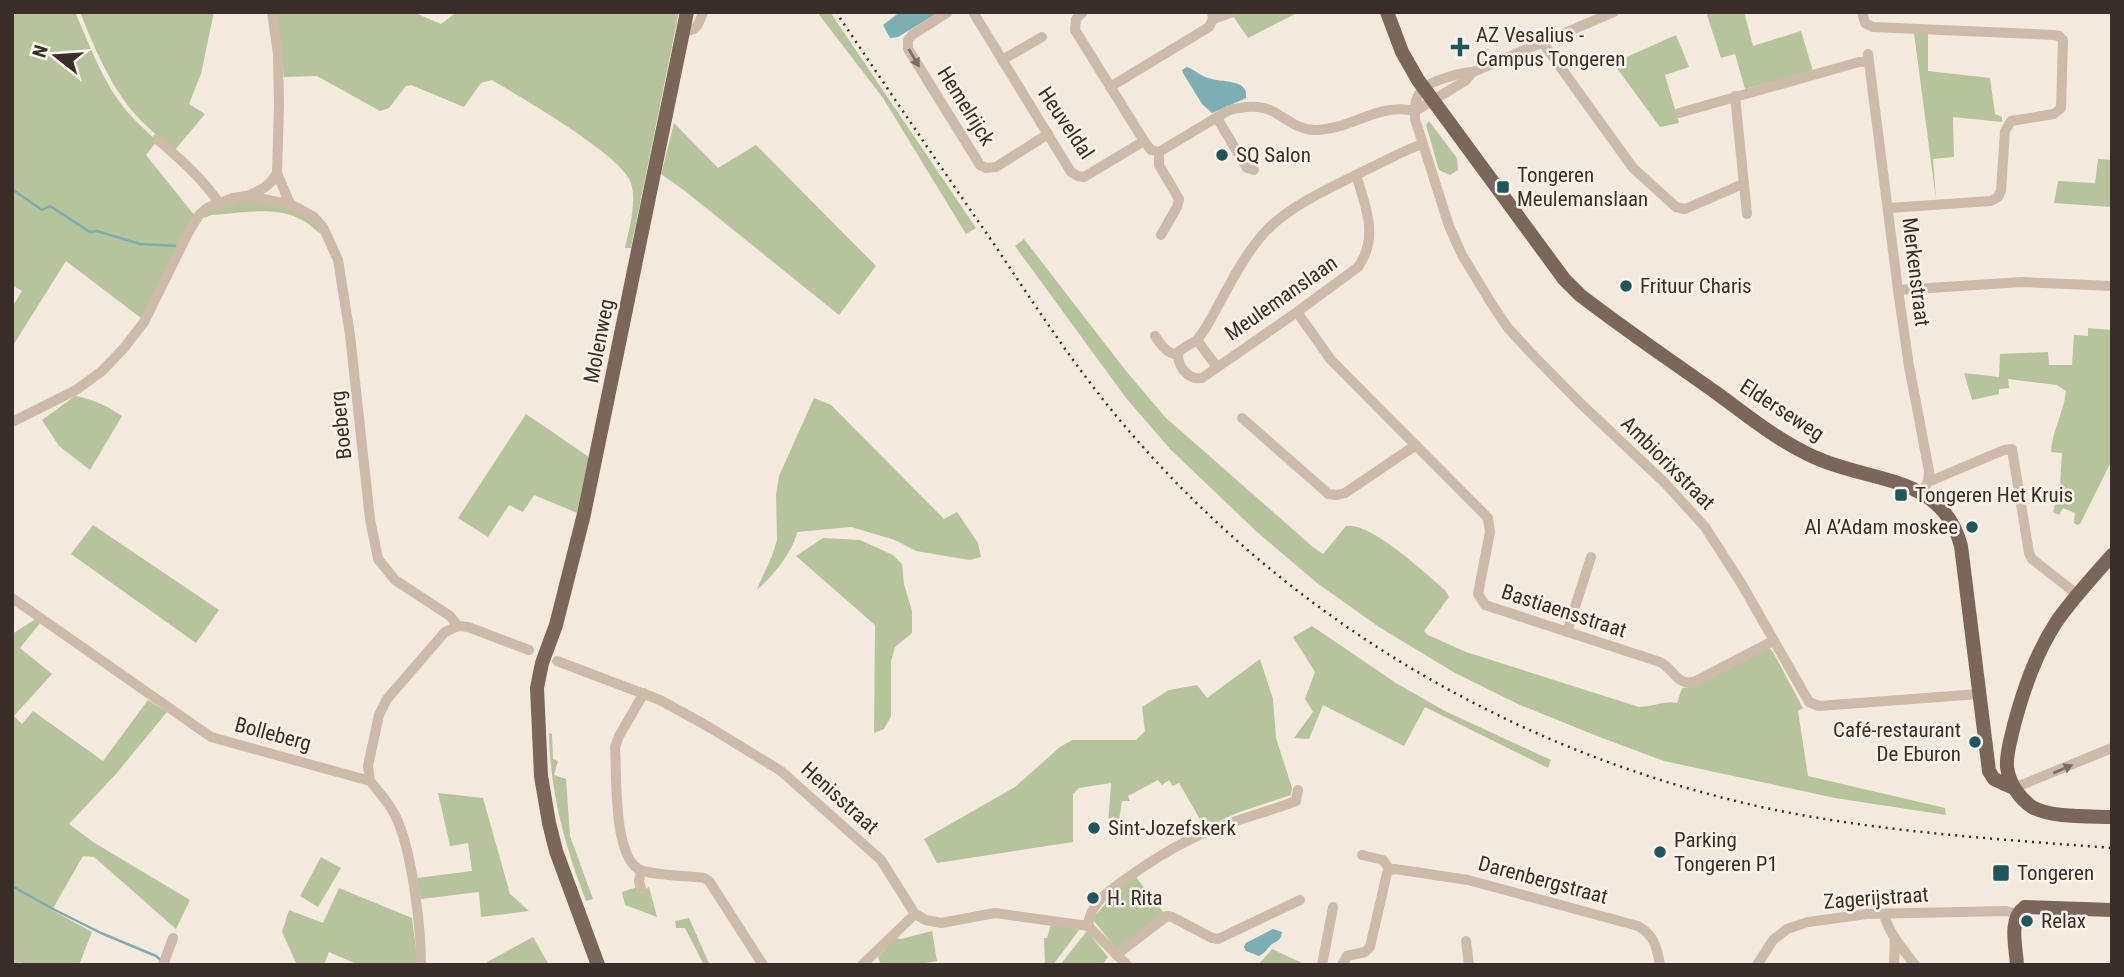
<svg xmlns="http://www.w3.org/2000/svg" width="2124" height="977" viewBox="0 0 2124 977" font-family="'Roboto Condensed',sans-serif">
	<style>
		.green { fill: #b6c49c }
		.water { fill: #7bafb2 }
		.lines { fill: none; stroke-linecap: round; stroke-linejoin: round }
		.stream { stroke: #7bafb2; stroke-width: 2.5 }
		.minor { stroke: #cdbaa8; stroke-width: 10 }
		.major { stroke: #7c6559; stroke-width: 14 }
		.rail { stroke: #392e29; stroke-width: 2.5; stroke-dasharray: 2 5; stroke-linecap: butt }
		.oneway { fill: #7c6d62 }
		.poi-dot { fill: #1c575d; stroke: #fbf3ea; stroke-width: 2.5 }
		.labels { text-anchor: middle; stroke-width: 5; stroke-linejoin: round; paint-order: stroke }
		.poi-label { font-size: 21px; fill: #392e29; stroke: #fbf3ea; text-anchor: start }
		.street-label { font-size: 21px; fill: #392e29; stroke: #fbf3ea }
	</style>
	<rect width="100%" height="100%" fill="#f4e9dd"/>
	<g class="green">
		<path d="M 12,12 L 75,12 C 91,48 105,89 133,118 C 140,126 149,133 157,141 L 146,155 L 195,216 L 141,318 L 66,261 L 12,347 L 12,307 L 22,291 L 12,285 Z"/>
		<path d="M 80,12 L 214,12 L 201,74 L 189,104 L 205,114 L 174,151 C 161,138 146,127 134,113 C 110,85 94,47 80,12 Z"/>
		<path d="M 277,12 L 413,12 L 441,24 L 457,12 L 679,12 L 631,248 L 625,248 C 629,229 637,203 631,183 C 623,156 520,97 492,80 L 481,83 L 464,107 L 411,85 L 406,86 L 389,108 L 380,111 L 317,76 L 284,77 Z"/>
		<polygon points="817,12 830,12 976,228 966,234 883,98"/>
		<polygon points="1241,12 1299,12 1248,38 1233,16"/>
		<polygon points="1706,12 1744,12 1753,46 1801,31 1813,71 1745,89 1735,54 1721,58"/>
		<polygon points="1914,33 1928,34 1928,71 1990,78 1995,114 2002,117 2002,122 1953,117 1954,157 1933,159 1936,200"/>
		<polygon points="1676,35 1689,67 1665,75 1679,123 1660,127 1613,63"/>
		<polygon points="1429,121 1457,158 1458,170 1450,175 1439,170 1426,125"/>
		<polygon points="674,123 718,168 756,145 876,266 839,315 685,191 661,174"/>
		<polygon points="2098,159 2112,160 2112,207 2054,203 2058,181 2095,183"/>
		<path d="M 243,200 C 276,204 298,206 322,231 L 319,233 C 288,201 250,213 211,215 L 205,218 L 203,215 L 206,212 Z"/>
		<path d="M 1024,239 L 1126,371 L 1166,418 L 1313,547 L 1323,554 L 1346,526 C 1371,522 1425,573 1445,590 L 1449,597 L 1424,631 L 1428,635 L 1466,652 L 1639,707 C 1651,707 1666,700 1677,703 L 1682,688 L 1690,687 L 1769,648 L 1773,652 L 1803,708 L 1798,711 L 1808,776 L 1945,808 L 1946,815 L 1835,798 L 1664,761 L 1602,738 L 1520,705 L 1455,673 L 1379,627 L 1317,583 L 1257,532 L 1171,450 L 1126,398 L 1015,246 Z"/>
		<path d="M 2088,328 L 2112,330 L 2112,460 L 2080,524 L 2077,525 L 2074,523 L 2075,513 L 2063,508 L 2059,515 L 2053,512 L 2060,485 L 2062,453 L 2051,452 C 2052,431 2064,412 2066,391 L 2057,385 L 2008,379 L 2009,388 L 1999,389 L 1999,394 L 1972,400 L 1964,373 L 1999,377 L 2000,354 L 2048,352 L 2049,365 L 2072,365 L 2074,335 L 2088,336 Z"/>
		<path d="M 75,396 C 93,399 107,406 122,416 L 90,470 L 59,446 L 42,420 Z"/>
		<path d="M 814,398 L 831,405 L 944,519 L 957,512 L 978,543 L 981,557 L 970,560 L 916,551 L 895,540 L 851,527 L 797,532 C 795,548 771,580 757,589 L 772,556 L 777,540 L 776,495 L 779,476 Z"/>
		<polygon points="526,414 589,457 577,513 534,495 523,512 509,505 488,537 458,518"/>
		<polygon points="93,525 219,610 196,643 71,554"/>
		<polygon points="823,538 860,540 893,555 902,564 904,584 912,611 912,633 895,647 891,662 891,716 884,729 874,733 875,625 796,556"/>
		<polygon points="36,619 40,623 20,648 52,674 14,716 22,724 33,711 103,761 148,700 167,712 115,775 69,824 93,842 190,900 176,929 94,857 83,856 52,910 92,932 79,965 26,965 12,959 14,887 12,886 12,634"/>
		<polygon points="1312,626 1396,683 1445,711 1551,760 1548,768 1425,707 1404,746 1323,705 1309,739 1294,738 1313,712 1305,699 1315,672 1293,637"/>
		<polygon points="1260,659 1273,699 1276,738 1292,788 1291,795 1237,813 1197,831 1194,826 1201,821 1179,783 1173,786 1169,780 1162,785 1158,780 1128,796 1130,801 1122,801 1119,820 1120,826 1108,825 1111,783 1079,788 1073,794 1073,842 937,863 924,839 1015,787 1060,747 1072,740 1136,740 1145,731 1142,707 1169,690 1197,685 1207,698"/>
		<path d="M 549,733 L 552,734 L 553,759 L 558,761 L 554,775 L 566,779 L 570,836 L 593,899 L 586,901 C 565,846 550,793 549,733 Z"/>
		<polygon points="438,793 483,798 510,894 529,911 481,917 479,892 421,899 417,878 472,871 468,843 450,846"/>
		<polygon points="321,857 341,868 318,907 300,896"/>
		<polygon points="1135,876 1164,913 1118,951 1094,921 1095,916 1117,890"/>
		<polygon points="637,887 644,890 649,887 657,917 625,905 622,892"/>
		<polygon points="339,888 412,918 416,949 416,965 359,965 329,952 324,965 297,965 282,932 289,910 323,923"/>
		<polygon points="689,918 708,961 710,965 704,965 685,928 676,928 675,921"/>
		<polygon points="1051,924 1079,930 1053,965 1045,965 1044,938 1047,938"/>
		<polygon points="932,931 937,961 914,965 881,965 878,957 896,938 901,939"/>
		<polygon points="1087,931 1108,957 1102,965 1060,965"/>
		<polygon points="533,937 549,965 488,965 487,962"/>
		<polygon points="1272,949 1304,964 1303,965 1258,965"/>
	</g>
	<g class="water">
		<polygon points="900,12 939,12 898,37 890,38 883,25"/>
		<path d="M 1187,67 C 1195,70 1201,76 1208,78 C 1221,83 1249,78 1246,98 L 1212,113 L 1202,104 L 1183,73 L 1182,70 Z"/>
		<path d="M 1273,929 L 1282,932 C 1281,942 1276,940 1270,946 C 1266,950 1265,953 1259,956 L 1246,951 L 1244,947 L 1246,943 Z"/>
	</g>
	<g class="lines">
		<g class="stream">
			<polyline points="12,189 42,210 50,206 90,232 97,231 140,244 177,246"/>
			<polyline points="12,886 55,910 101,933 156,956 162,961"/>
		</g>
		<g class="minor">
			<polyline points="272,12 278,54 279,105 277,173 290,204"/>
			<polyline points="948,12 912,35 908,40 908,49 980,165 986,168 996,167 1048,134"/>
			<polyline points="973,12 1071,172 1078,176 1084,177 1144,141"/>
			<path d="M 1083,12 L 1076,19 L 1075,30 L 1144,141 L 1151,150 L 1159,152 L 1229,110 C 1243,107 1258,104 1272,111 C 1286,118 1298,130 1315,130 C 1351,130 1378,102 1415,111"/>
			<path d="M 1614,12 L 1473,72 C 1463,72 1455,75 1445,78 C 1422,85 1413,93 1415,119 L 1449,226 L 1462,255 L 1493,306 L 1508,328 L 1530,352 L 1579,402 L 1665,483 L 1705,527 L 1741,583 L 1809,702 L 1819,706 L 1979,694"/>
			<polyline points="1862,12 1865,23 1873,27 2054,35 2059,36 2063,40 2061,108 2054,114 2011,121 2005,131 2001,191 1998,197 1991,201 1889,208"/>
			<polyline points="1213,19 1233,12"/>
			<path d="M 683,31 C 697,32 699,24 703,12"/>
			<polyline points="1543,43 1633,168 1676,207 1685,209 1743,184"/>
			<polyline points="1868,54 1898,290 1909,366 1929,471 1928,482 1922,492"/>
			<polyline points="1002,60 1042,37"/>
			<polyline points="1110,87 1209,27 1213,19 1212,12"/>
			<polyline points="1735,96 1747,214"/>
			<polyline points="1415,111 1465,81 1473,72"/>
			<polyline points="1679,113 1859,62 1869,62"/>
			<polyline points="1217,118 1247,168 1254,170"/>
			<path d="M 157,139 C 180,159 202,178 219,203"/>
			<polyline points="1159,152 1159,165 1179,199 1177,207 1161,235"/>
			<path d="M 1356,175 C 1366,207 1379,238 1358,267 L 1297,312 L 1202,378 C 1188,381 1175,364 1179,351 L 1197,340 L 1205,329 C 1224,297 1240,260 1264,233 C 1289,205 1340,183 1374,166 C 1390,159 1406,149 1423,144"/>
			<path d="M 247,196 C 261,190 269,187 277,173"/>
			<polyline points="1898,290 2022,282 2112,286"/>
			<path d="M 1297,312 L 1331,360 L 1488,518 L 1490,532 L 1478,594 L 1485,605 L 1660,662 C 1674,669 1678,688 1696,681 L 1773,641"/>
			<path d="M 1155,336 C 1161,345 1166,353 1178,355"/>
			<polyline points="1197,340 1217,367"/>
			<polyline points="1242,418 1324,490 1328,494 1337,495 1345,493 1416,445"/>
			<polyline points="12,422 76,390 102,371 124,348 144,322 188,233 199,215 207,208 233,198 246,196 290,204 314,217 323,227 338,260 350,335 370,519 378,559 395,580 450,616 458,626"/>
			<polyline points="1928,482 2004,450 2012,449 2029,553 2032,559 2078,595"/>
			<path d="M 12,598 L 211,737 L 370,781 C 379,792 389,803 395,815 C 412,849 421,927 421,965"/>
			<polyline points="1567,632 1591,557"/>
			<polyline points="557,661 660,700 709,727 781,771 881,860 915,914 926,920 941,923 995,913 1088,926 1127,965"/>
			<path d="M 644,693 L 619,736 L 615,747 C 617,775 613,852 638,869 C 647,875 690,876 704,878 L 709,881 L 763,965"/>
			<polyline points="370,781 368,766 379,715 387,699 445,632 458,626 468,627 529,650"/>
			<polyline points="2014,788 2112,748"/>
			<polyline points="1362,855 1383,860 1390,870"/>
			<polyline points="641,889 639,881 641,871"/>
			<path d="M 1884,914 C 1889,934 1903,949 1915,965"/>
			<path d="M 1088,926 C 1090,902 1109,891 1127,878 C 1148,863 1170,849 1193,838 C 1226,822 1262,814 1296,801 L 1298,790"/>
			<polyline points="1466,941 1469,965"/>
			<polyline points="1116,955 1167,916 1172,917 1212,938 1218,939 1300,900"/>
			<polyline points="12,963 15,965"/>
			<polyline points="163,965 173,938"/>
			<polyline points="862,965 915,914"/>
			<polyline points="1322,965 1333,907"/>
			<path d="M 1342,965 L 1347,956 L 1365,952 L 1370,947 L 1387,873 L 1390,870 L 1395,869 L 1468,880 L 1638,926 C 1654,935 1657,947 1660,965"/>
			<polyline points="1757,965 1773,940 1787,929 1808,922 1867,914 2006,911 2017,914"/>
			<polyline points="1894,965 1895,938"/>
		</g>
		<g class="major">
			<path d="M 1387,12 L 1402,52 L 1418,80 L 1564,279 L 1580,295 C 1624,329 1670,360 1715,392 C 1747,415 1778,441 1814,457 C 1870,483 1942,474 1961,546 L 1989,771 L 1994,779 L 2014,788"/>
			<path d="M 2112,555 C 2093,577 2073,598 2057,621 C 2036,653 2024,688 2014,725 C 2011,739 2006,753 2007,767 C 2009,783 2019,798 2032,807 C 2051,818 2090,816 2112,817"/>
			<polyline points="598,965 556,851 549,823 541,776 537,688 542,663 556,625 584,514 687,12"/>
			<path d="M 2017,965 C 2016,947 2008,919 2025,907 L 2112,910"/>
		</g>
		<path class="rail" d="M 836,12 C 889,91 942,169 996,247 C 1038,310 1079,373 1129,431 C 1294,623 1518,754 1766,808 C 1879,832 1996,839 2112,848"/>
	</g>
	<defs><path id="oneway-solid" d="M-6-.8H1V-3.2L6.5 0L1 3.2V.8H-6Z" transform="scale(1.75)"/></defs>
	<g class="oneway">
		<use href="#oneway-solid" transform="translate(914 58) rotate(60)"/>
		<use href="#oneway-solid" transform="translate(2063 769) rotate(-23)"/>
	</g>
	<g class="poi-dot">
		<path d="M1456.5 36.5h7v7h7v7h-7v7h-7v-7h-7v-7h7z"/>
		<circle cx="1222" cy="155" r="7"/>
		<rect x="1496" y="180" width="14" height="14" rx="3.5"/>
		<circle cx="1626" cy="286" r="7"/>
		<rect x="1894" y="488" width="14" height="14" rx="3.5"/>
		<circle cx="1972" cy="527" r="7"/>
		<circle cx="1975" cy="742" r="7"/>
		<circle cx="1094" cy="828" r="7"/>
		<circle cx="1660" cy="852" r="7"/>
		<rect x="1992" y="864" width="18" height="18" rx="3.5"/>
		<circle cx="1093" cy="898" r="7"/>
		<circle cx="2027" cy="921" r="7"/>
	</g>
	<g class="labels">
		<g class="poi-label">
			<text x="1476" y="42">AZ Vesalius -<tspan x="1476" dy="24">Campus Tongeren</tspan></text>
			<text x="1236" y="162">SQ Salon</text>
			<text x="1517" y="182">Tongeren<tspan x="1517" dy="24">Meulemanslaan</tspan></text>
			<text x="1640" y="293">Frituur Charis</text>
			<text x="1915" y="502">Tongeren Het Kruis</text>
			<text x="1958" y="534" text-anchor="end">Al A’Adam moskee</text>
			<text x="1961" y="737" text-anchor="end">Café-restaurant<tspan x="1961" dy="24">De Eburon</tspan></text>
			<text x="1108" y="835">Sint-Jozefskerk</text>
			<text x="1674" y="847">Parking<tspan x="1674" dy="24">Tongeren P1</tspan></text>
			<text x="2017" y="880">Tongeren</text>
			<text x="1107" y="905">H. Rita</text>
			<text x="2041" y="928">Relax</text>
		</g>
		<g class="street-label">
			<text transform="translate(966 106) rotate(58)" y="7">Hemelrijck</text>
			<text transform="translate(1066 123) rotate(56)" y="7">Heuveldal</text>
			<text transform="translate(1916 272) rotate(83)" y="7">Merkenstraat</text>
			<text transform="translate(1281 298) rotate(-35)" y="7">Meulemanslaan</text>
			<text transform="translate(599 341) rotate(-79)" y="7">Molenweg</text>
			<text transform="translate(1782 410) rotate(33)" y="7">Elderseweg</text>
			<text transform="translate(341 425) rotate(-96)" y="7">Boeberg</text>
			<text transform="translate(1668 463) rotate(45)" y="7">Ambiorixstraat</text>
			<text transform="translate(1564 611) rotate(18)" y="7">Bastiaensstraat</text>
			<text transform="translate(273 734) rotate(15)" y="7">Bolleberg</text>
			<text transform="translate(840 798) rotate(42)" y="7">Henisstraat</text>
			<text transform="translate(1543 880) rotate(15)" y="7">Darenbergstraat</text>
			<text transform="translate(1876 898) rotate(-4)" y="7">Zagerijstraat</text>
		</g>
	</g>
	<rect width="2124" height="977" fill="none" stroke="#392e29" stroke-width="28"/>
	<g transform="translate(56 56) rotate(287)" stroke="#fbf3ea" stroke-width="5" paint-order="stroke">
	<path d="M0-5L12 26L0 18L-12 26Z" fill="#392e29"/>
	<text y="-10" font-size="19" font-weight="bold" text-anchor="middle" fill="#392e29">N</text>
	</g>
</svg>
